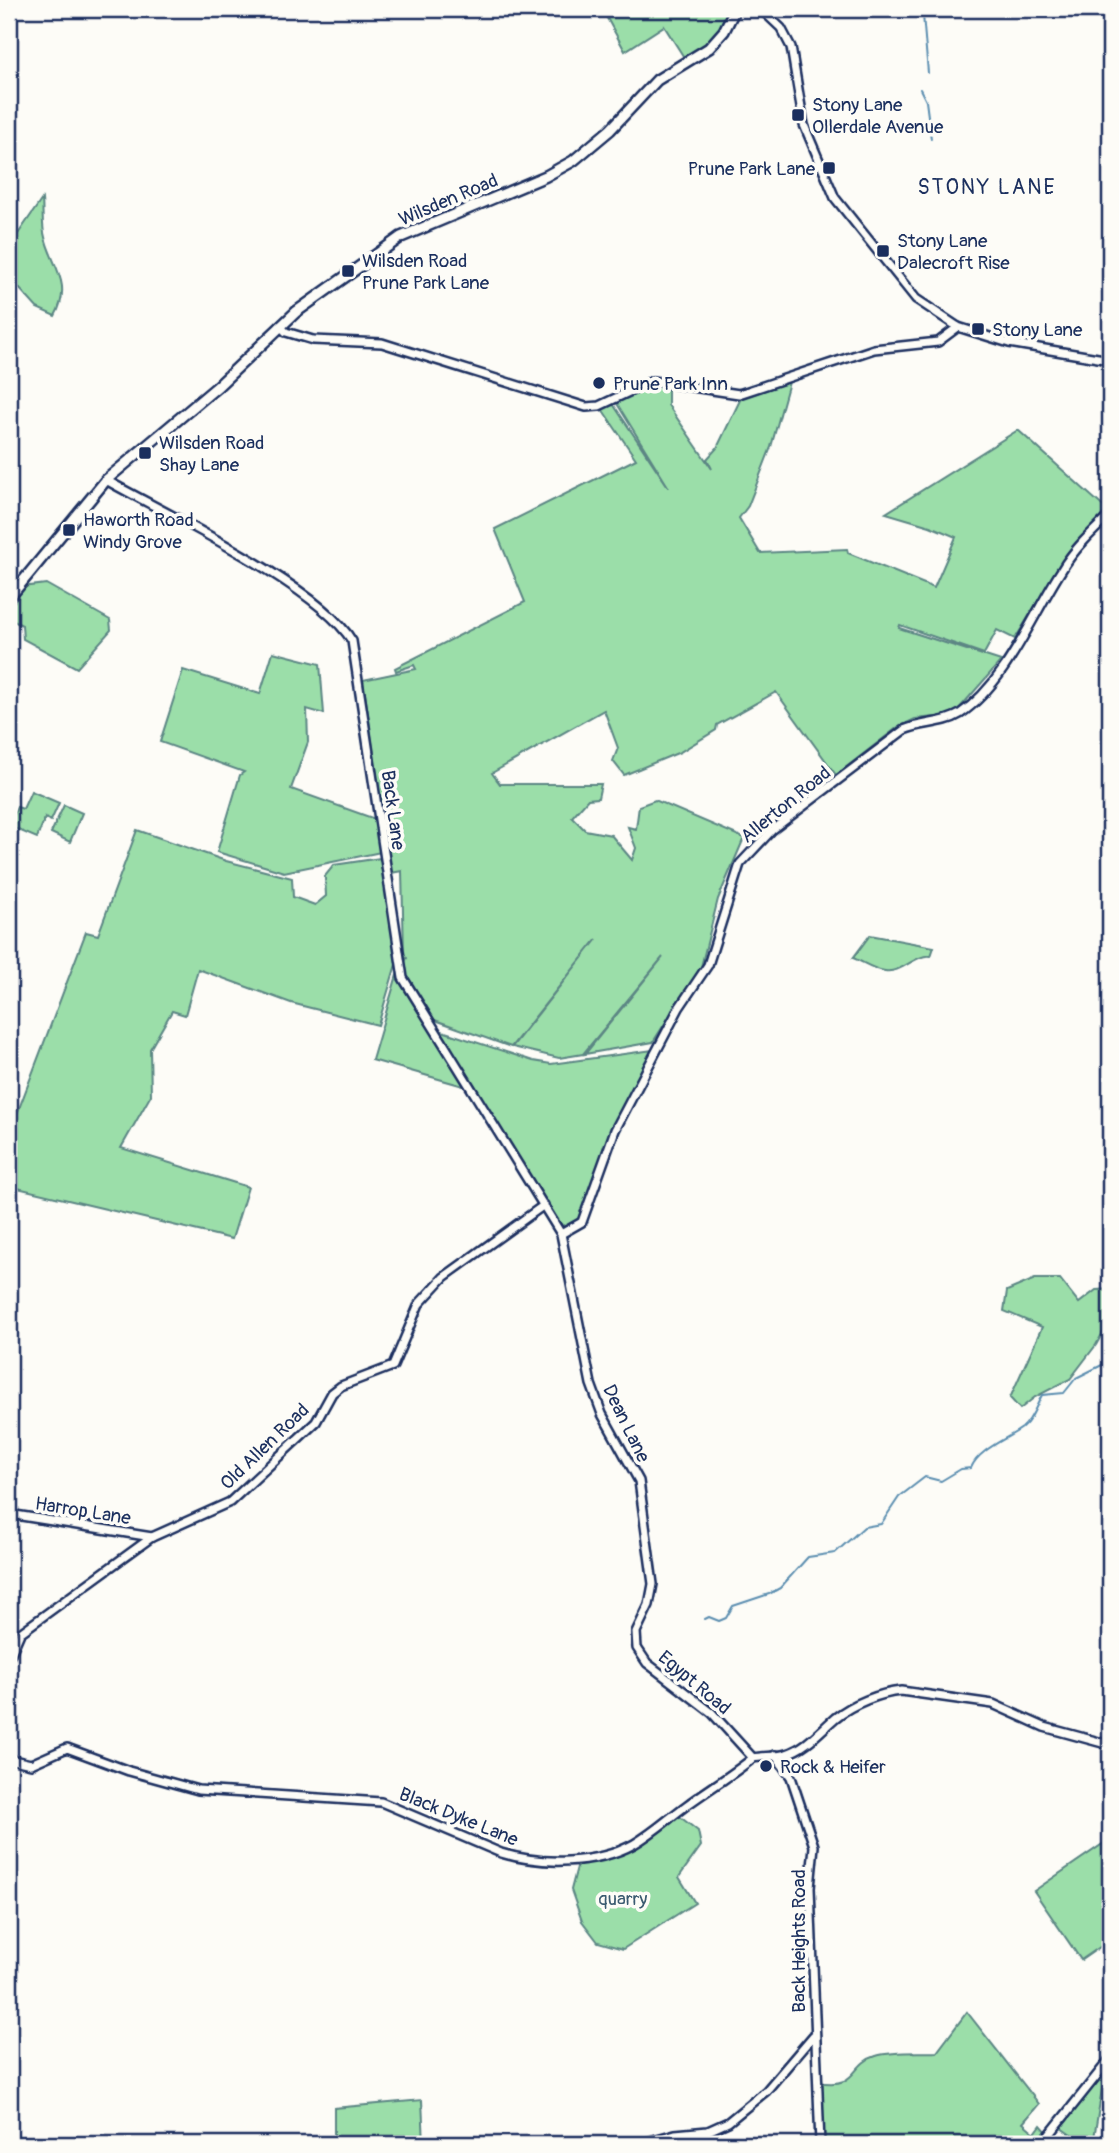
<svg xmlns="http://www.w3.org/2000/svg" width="1119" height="2153" viewBox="0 0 1119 2153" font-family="Pangolin,sans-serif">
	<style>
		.green { fill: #9bdea9; stroke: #5b8684; stroke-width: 2 }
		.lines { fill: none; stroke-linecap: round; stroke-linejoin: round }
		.stream { stroke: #5b8eb0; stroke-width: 2 }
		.minor-casing { stroke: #1b2f5e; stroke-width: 12 }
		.major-casing { stroke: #1b2f5e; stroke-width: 14 }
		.minor { stroke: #fdfcf7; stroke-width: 7 }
		.major { stroke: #fdfcf7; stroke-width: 9 }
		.poi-dot { fill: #1b2f5e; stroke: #fdfcf7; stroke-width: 2.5 }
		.labels { text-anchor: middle; stroke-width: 7; stroke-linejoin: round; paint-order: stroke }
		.poi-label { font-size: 19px; fill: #1b2f5e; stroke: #fdfcf7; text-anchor: start }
		.street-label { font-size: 19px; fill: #1b2f5e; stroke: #fdfcf7 }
		.park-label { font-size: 19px; fill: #3b5b71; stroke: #fdfcf7 }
		.neighbourhood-label { font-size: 21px; letter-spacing: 2px; fill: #1b2f5e; stroke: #fdfcf7 }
	</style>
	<rect width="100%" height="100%" fill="#fdfcf7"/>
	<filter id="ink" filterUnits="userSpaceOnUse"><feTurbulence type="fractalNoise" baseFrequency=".0143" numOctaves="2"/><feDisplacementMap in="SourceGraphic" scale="14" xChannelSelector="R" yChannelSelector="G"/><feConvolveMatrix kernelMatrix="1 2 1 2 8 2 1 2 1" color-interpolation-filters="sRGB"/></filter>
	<g filter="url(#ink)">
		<g class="green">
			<path d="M 602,9 L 730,9 C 721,32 707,47 685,59 L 664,26 L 625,51 Z"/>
			<path d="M 42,199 C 43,210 42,222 44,233 C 50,265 74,281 55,316 L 37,308 L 9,277 L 9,247 Z"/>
			<polygon points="789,382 771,447 748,506 739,518 760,553 847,549 848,553 934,588 956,537 930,526 886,513 1018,430 1107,510 1068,552 1015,639 997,630 984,654 900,625 899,628 1001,661 957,711 946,716 915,719 898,727 836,775 776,692 717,725 716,730 680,752 624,775 613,761 618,748 604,710 492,773 500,784 601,784 598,798 588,799 572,817 585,830 611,835 632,860 636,848 628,827 636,829 639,806 655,800 744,838 718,899 701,967 653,1042 585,1054 663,957 583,1054 559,1058 512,1047 597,939 511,1047 432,1019 405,975 404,963 407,958 404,954 402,871 391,873 363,680 416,669 414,665 396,671 395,668 525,602 495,529 636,459 602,409 613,404 669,488 616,402 654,384 668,388 668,405 712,469 707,459 717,448 741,398"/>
			<polygon points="46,584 110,620 111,630 77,668 23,639 22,625 9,619 9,603 22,587"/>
			<polygon points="273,652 320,664 324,714 307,709 308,742 291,789 375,819 381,852 284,872 217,852 240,775 244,772 160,742 183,670 260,694"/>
			<polygon points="31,791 59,803 51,821 45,818 37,838 9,826 17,807 23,809"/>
			<polygon points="64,805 82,813 70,842 51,833"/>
			<polygon points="137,830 226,861 292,878 293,897 315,905 326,896 325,876 334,865 381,858 397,961 378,1025 291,1003 198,969 185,1015 172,1011 150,1049 151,1095 121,1148 248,1187 232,1239 9,1186 9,1135 86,932 98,935"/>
			<path d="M 870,935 L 934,947 L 931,956 C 915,954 901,974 885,971 C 874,970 863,962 853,958 Z"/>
			<polygon points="397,975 467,1087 372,1060"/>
			<polygon points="439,1030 533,1061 551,1064 653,1050 612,1128 577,1222 565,1227 554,1216"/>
			<polygon points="1035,1279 1060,1279 1079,1303 1096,1290 1110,1289 1110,1320 1096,1345 1070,1379 1035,1397 1020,1409 1010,1398 1042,1327 1004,1311 1007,1291"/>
			<polygon points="679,1816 698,1831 701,1846 679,1877 695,1903 623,1949 598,1942 582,1921 571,1890 578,1863 633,1849"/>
			<polygon points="1110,1839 1110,1940 1081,1960 1034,1891"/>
			<path d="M 967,2012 L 1039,2104 L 1023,2123 L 1035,2133 L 1041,2125 L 1048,2133 L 1039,2144 L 824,2144 L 819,2082 C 859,2089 849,2064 876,2056 C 894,2051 918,2053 937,2052 Z"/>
			<polygon points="1100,2076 1104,2077 1093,2144 1084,2144 1061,2128"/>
			<polygon points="422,2100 424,2144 334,2144 334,2108"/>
		</g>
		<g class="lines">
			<g class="stream">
				<polyline points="923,15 928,73"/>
				<polyline points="920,89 926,101 931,139"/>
				<path d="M 705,1619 L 709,1617 L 719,1621 L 726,1618 L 733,1606 L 769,1594 L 780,1588 L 808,1557 L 835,1553 L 864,1527 L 881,1524 L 899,1497 L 925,1477 L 941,1481 L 961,1469 L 971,1468 C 979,1449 1007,1439 1022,1428 C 1032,1420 1036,1406 1042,1395 L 1064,1393 L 1076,1378 L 1110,1361"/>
			</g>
			<g class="minor-casing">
				<g id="minor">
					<polyline points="761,9 781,28 791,47 804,125 835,198 916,299 958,327 1009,343 1110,360"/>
					<polyline points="280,326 286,332 313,340 382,343 586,407 599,406 652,381 739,394 874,349 938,342 958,327"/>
					<path d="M 106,480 C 166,514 319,586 352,641 L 403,978 L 561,1234 L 591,1384 L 602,1414 L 639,1481 L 653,1584 L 649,1605 L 636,1632 L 637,1648 L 647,1663 L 712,1713 L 753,1758"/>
					<path d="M 561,1234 L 582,1222 L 615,1130 L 679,1008 L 708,965 L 740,864 L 772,830 L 904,730 C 922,722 944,724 960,714 C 1006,683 1032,616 1061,571 C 1074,549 1092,532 1110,515"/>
					<polyline points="9,1514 152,1537"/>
					<polyline points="9,1658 20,1633 152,1537 230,1502 316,1422 332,1393 341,1386 393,1366 419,1304 444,1277 544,1205"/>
					<polyline points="775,1755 791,1777 814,1846 810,1888 820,2144"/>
					<path d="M 753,1758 C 763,1756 776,1757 786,1754 C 806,1748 820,1731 835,1718 C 852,1704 880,1693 901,1691 L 993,1704 L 1044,1727 L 1110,1745"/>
					<path d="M 9,1759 L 31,1764 L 67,1748 L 129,1771 L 198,1790 L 381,1802 L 501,1853 C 541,1865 596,1865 634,1844 C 653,1833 669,1818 687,1805 C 709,1789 732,1775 753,1758"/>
					<polyline points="639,2144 675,2134 708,2131 728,2122 766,2091 813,2036"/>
					<polyline points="1042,2144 1110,2059"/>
				</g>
			</g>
			<g class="major-casing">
				<polyline id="major" points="9,598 106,480 218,386 296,312 401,237 546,176 573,161 610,130 657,80 709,48 724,31 735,9"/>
			</g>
			<use href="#minor" class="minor"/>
			<use href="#major" class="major"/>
		</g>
	</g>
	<g class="poi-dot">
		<rect x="791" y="108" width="14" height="14" rx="3.5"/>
		<rect x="822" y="161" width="14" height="14" rx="3.5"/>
		<rect x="876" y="244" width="14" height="14" rx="3.5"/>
		<rect x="341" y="264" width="14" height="14" rx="3.5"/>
		<rect x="971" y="322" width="14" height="14" rx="3.5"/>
		<circle cx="599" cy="383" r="7"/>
		<rect x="138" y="446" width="14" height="14" rx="3.5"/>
		<rect x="62" y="523" width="14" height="14" rx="3.5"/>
		<circle cx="766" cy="1766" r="7"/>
	</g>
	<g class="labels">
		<g class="poi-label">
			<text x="812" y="111">Stony Lane<tspan x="812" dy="22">Ollerdale Avenue</tspan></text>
			<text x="815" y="175" text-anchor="end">Prune Park Lane</text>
			<text x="897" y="247">Stony Lane<tspan x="897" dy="22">Dalecroft Rise</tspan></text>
			<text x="362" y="267">Wilsden Road<tspan x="362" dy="22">Prune Park Lane</tspan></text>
			<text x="992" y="336">Stony Lane</text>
			<text x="613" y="390">Prune Park Inn</text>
			<text x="159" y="449">Wilsden Road<tspan x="159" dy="22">Shay Lane</tspan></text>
			<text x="83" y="526">Haworth Road<tspan x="83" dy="22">Windy Grove</tspan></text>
			<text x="780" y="1773">Rock &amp; Heifer</text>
		</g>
		<g class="street-label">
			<text transform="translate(448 199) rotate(-23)" y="7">Wilsden Road</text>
			<text transform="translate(785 804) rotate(-39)" y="7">Allerton Road</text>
			<text transform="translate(394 810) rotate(82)" y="7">Back Lane</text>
			<text transform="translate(627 1423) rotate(64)" y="7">Dean Lane</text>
			<text transform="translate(264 1446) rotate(-44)" y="7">Old Allen Road</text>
			<text transform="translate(83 1510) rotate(9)" y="7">Harrop Lane</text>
			<text transform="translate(695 1682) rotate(40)" y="7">Egypt Road</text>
			<text transform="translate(459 1816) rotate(22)" y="7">Black Dyke Lane</text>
			<text transform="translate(798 1941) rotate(-90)" y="7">Back Heights Road</text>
		</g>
		<g class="park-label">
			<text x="623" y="1905">quarry</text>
		</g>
		<g class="neighbourhood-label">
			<text x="987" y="194">STONY LANE</text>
		</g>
	</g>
	<rect width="1119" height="2153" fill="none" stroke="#fdfcf7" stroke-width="35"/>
	<rect x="18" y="18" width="1084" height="2118" fill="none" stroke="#1b2f5e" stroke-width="2.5" filter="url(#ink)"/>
</svg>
